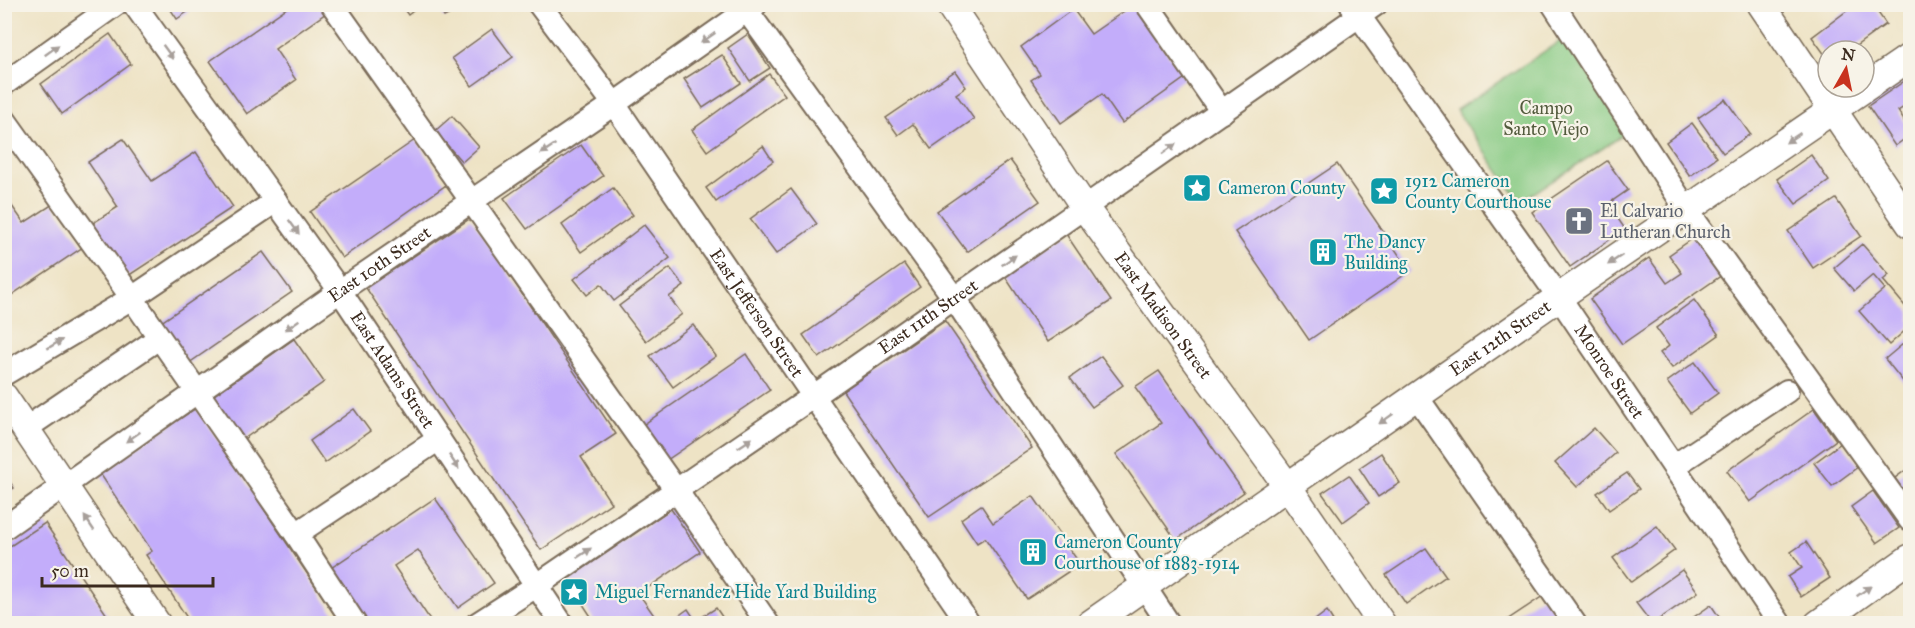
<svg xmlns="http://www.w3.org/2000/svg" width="1915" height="628" viewBox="0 0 1915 628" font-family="'IM FELL Great Primer',serif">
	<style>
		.green { fill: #87ca83; stroke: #617a50; stroke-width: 1.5 }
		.building { fill: #c3adfa }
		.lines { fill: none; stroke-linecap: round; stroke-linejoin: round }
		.minor-casing { stroke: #7a6b58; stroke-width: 26 }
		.major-casing { stroke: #7a6b58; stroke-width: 30 }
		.minor { stroke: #fff; stroke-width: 22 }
		.major { stroke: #fff; stroke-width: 27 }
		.oneway { fill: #a79f9a }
		.labels { text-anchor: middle; stroke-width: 4.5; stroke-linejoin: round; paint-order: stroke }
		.park-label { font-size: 18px; fill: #525a3c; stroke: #f7f3e8 }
		.culture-label { font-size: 18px; fill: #0d838f; stroke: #f7f3e8; text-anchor: start }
		.worship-label { font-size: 18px; fill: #5b616d; stroke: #f7f3e8; text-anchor: start }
		.street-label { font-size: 18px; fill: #3b2a1e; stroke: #f7f3e8 }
	</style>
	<rect width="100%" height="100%" fill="#f7f3e8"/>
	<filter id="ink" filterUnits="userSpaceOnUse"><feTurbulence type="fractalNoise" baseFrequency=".0167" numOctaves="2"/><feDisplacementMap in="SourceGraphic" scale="12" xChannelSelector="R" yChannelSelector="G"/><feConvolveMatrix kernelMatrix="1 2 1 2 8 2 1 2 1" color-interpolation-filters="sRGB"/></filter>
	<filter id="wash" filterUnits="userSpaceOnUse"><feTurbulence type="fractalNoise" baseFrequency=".008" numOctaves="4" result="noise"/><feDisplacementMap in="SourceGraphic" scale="24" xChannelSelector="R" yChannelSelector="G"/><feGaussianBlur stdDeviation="1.35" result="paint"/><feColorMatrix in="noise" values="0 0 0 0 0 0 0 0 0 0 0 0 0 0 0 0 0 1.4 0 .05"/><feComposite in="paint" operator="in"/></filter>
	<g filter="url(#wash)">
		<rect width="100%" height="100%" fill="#eee3c5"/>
		<polygon class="green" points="1563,39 1631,130 1520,202 1456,110"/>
		<g id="blocks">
			<g class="building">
				<polygon points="167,4 199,4 177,19"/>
				<polygon points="286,4 319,4 326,13 275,49 296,80 247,114 210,61 288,7"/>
				<polygon points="400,4 422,4 408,15"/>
				<polygon points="437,4 471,4 444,17"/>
				<polygon points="1856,4 1872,4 1886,24 1849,51 1828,51 1828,59 1812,37"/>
				<polygon points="1133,5 1185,78 1122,123 1102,94 1061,123 1031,80 1040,74 1021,47 1073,9 1091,34"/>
				<polygon points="492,29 513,57 472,86 452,58"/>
				<polygon points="110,34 131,64 62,114 41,84"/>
				<polygon points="748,34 770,68 750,81 728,48"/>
				<polygon points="722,55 741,83 703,108 684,79"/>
				<polygon points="955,71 966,87 956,94 974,119 931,149 913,124 898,135 886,118"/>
				<polygon points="769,74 785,95 707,151 692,130"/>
				<polygon points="1906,80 1910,86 1910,103 1898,111 1910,130 1910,135 1895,146 1868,106"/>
				<polygon points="1725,99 1750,134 1723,153 1698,118"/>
				<polygon points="452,116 479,147 462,162 435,131"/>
				<polygon points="1692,123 1717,157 1690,176 1666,142"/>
				<polygon points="123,139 152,181 196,152 233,207 128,276 93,223 118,207 88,162"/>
				<polygon points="415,140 446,185 342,258 310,212"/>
				<polygon points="581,145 603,176 527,229 504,198"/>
				<polygon points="763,146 773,161 716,202 706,188"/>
				<polygon points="1811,155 1829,181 1796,204 1777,179"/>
				<polygon points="1010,160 1040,201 967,252 937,211"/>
				<polygon points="1607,161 1628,190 1608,204 1625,229 1570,267 1532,212"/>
				<polygon points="1337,164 1410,271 1309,340 1235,232"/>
				<polygon points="613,188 633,215 581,252 562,225"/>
				<polygon points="791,189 817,224 776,254 750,219"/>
				<polygon points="4,195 24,223 53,204 83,247 4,300"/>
				<polygon points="1836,199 1861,236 1813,268 1788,231"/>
				<polygon points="471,218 616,434 581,457 611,503 541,550 366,288"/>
				<polygon points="644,225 670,258 614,301 601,284 587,295 574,279"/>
				<polygon points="1066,234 1111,301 1048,342 1004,275"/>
				<polygon points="1695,237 1722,275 1622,344 1590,299 1649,258 1667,283 1682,273 1669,255"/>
				<polygon points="1862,244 1889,275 1883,280 1910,312 1910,326 1889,345 1859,311 1885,289 1873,275 1854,291 1834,268"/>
				<polygon points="263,252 292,292 189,363 160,323"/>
				<polygon points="904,264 920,287 819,358 803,335"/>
				<polygon points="670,268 684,286 669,297 682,314 646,341 619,306"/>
				<polygon points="1694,300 1719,335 1672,368 1660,353 1669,346 1656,328"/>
				<polygon points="945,321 1032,448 929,517 843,391"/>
				<polygon points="693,325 716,356 673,387 650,356"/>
				<polygon points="1910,338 1910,390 1885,359"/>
				<polygon points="294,339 324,382 241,441 210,398"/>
				<polygon points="746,354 770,390 664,462 640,427"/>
				<polygon points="1101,356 1123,385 1092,407 1070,378"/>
				<polygon points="1695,362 1718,393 1690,413 1667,382"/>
				<polygon points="1159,371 1244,492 1176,540 1116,454 1161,423 1135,387"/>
				<polygon points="196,408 341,624 191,624 146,555 152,551 99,472"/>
				<polygon points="354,409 370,431 325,463 310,441"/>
				<polygon points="1814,409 1836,440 1750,502 1727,471"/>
				<polygon points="1594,428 1616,453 1577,487 1555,463"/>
				<polygon points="1841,443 1859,466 1832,486 1814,463"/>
				<polygon points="1381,453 1400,483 1378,497 1359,468"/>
				<polygon points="1910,467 1910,500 1895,478"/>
				<polygon points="4,473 14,488 4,494"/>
				<polygon points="1627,473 1639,489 1609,510 1597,493"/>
				<polygon points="1349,475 1369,503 1343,522 1322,493"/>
				<polygon points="1873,491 1899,528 1877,543 1851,507"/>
				<polygon points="1033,496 1080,564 1027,599 985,538 977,543 961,519 981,505 993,523"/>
				<polygon points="435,498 494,583 458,608 418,550 394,566 433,624 368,624 331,568"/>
				<polygon points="671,509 700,552 639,594 660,624 596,624 567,580"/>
				<polygon points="45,523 113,624 4,624 4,550"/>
				<polygon points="1657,526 1675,550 1631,582 1613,558"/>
				<polygon points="1806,542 1830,578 1801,597 1788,577 1802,568 1791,552"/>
				<polygon points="1426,548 1446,576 1406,604 1386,575"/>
				<polygon points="1682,570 1698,592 1652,624 1636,603"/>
				<polygon points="1543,596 1560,620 1555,624 1501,624"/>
				<polygon points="1711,605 1724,624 1684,624"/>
				<polygon points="716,608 727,624 667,624 688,609 696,621"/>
				<polygon points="1327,611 1335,624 1310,624"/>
			</g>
		</g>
	</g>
	<g filter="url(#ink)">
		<use href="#blocks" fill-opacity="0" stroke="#7a6b58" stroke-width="1.5"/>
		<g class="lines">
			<g class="minor-casing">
				<g id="minor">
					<path id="s1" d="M 134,4 L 340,291 L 562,624"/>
					<polyline points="332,4 676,490 768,624"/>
					<path id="s2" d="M 539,4 L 614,104 L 969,624"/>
					<polyline points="742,4 954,298 1169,624"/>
					<polyline points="1147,4 1222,112"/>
					<polyline points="1553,4 1687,210 1910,520"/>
					<path id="s3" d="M 1352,6 L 1559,297 L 1780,624"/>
					<polyline points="4,84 116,4"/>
					<polyline points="4,119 132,298 296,534 355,624"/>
					<polyline points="4,374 132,298 276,201"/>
					<polyline points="1417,397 1575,624"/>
					<polyline points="25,429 159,338"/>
					<polyline points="1674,466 1787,391"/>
					<path id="s4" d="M 4,528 L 350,284 L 614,104 L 756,4"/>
					<polyline points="296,534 439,439"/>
					<path id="s5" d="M 477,624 L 536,586 L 814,396 L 1376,4"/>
				</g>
			</g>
			<g class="major-casing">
				<g id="major">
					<path id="s6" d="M 949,4 L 1085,208 L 1288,487 L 1382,624"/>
					<polyline points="1761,4 1910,224"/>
					<polyline points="4,397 157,624"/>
					<path id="s7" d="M 1090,624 L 1559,297 L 1910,57"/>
					<polyline points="1818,624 1910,558"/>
				</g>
			</g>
			<use href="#minor" class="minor"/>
			<use href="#major" class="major"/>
		</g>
		<defs><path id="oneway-solid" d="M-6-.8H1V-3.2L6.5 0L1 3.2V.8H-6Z" transform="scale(1.5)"/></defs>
		<g class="oneway">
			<use href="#oneway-solid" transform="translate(708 38) rotate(145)"/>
			<use href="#oneway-solid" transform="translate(52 50) rotate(-36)"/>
			<use href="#oneway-solid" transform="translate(168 52) rotate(54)"/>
			<use href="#oneway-solid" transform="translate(1793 138) rotate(146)"/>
			<use href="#oneway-solid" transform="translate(548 149) rotate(146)"/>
			<use href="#oneway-solid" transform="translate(1169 149) rotate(-35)"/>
			<use href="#oneway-solid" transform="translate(294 227) rotate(54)"/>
			<use href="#oneway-solid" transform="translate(1009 260) rotate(-35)"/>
			<use href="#oneway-solid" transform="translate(1615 260) rotate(146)"/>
			<use href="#oneway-solid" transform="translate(292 325) rotate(145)"/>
			<use href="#oneway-solid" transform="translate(55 344) rotate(-31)"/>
			<use href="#oneway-solid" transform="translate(1386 419) rotate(145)"/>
			<use href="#oneway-solid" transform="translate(133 437) rotate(145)"/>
			<use href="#oneway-solid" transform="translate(745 443) rotate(-34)"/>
			<use href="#oneway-solid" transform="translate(454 462) rotate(56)"/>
			<use href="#oneway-solid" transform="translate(89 523) rotate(-124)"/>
			<use href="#oneway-solid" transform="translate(584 553) rotate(-34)"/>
			<use href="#oneway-solid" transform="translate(1864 591) rotate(-35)"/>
		</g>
	</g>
	<defs>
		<g id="sight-square" transform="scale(1.5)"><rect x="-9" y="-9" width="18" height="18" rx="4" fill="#0f9aa8" stroke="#f7f3e8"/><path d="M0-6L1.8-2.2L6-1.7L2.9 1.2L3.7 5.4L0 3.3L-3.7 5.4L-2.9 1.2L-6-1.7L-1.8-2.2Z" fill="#fff"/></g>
		<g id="church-square" transform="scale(1.5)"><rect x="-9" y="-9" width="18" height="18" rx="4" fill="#6b7280" stroke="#f7f3e8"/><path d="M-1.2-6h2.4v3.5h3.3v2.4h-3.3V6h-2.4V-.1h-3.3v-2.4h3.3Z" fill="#fff"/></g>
		<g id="building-square" transform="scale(1.5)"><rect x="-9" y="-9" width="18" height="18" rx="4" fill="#0f9aa8" stroke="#f7f3e8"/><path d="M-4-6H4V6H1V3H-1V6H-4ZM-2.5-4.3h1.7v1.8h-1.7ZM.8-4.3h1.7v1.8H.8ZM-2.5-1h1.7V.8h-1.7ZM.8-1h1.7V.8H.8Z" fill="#fff"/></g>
	</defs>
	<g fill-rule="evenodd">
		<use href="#sight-square" x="1197" y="188"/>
		<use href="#sight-square" x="1384" y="191"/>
		<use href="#church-square" x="1579" y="221"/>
		<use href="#building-square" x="1323" y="252"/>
		<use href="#building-square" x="1033" y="552"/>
		<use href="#sight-square" x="574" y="592"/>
	</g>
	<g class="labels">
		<g class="park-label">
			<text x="1546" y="114">Campo<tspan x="1546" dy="21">Santo Viejo</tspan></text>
		</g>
		<g class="culture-label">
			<text x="1405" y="187">1912 Cameron<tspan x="1405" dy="21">County Courthouse</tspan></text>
			<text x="1218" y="194">Cameron County</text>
			<text x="1344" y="248">The Dancy<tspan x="1344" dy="21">Building</tspan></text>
			<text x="1054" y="548">Cameron County<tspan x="1054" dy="21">Courthouse of 1883-1914</tspan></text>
			<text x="595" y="598">Miguel Fernandez Hide Yard Building</text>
		</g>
		<g class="worship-label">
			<text x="1600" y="217">El Calvario<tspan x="1600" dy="21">Lutheran Church</tspan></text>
		</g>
		<g class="street-label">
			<text dy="6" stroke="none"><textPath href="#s4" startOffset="459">East 10th Street</textPath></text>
			<text dy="6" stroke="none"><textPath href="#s2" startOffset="378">East Jefferson Street</textPath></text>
			<text dy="6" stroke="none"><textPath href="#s6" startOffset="378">East Madison Street</textPath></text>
			<text dy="6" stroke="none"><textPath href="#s5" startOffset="546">East 11th Street</textPath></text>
			<text dy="6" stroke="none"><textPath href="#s7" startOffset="500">East 12th Street</textPath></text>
			<text dy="6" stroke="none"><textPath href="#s1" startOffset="448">East Adams Street</textPath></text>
			<text dy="6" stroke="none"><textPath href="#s3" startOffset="447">Monroe Street</textPath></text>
		</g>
	</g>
	<rect width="1915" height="628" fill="none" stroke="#f7f3e8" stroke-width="24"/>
	<g transform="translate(1846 69) rotate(9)"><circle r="28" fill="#f7f3e8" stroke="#aca397" stroke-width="1.5"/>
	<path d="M0-4.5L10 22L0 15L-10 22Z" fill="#c8321e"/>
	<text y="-9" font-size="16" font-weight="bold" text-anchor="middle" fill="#3b2a1e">N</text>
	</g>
	<path d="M42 577v9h171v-9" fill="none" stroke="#3b2a1e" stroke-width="3"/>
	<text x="51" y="577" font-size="18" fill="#3b2a1e" stroke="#f7f3e8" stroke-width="4.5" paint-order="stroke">50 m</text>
</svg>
